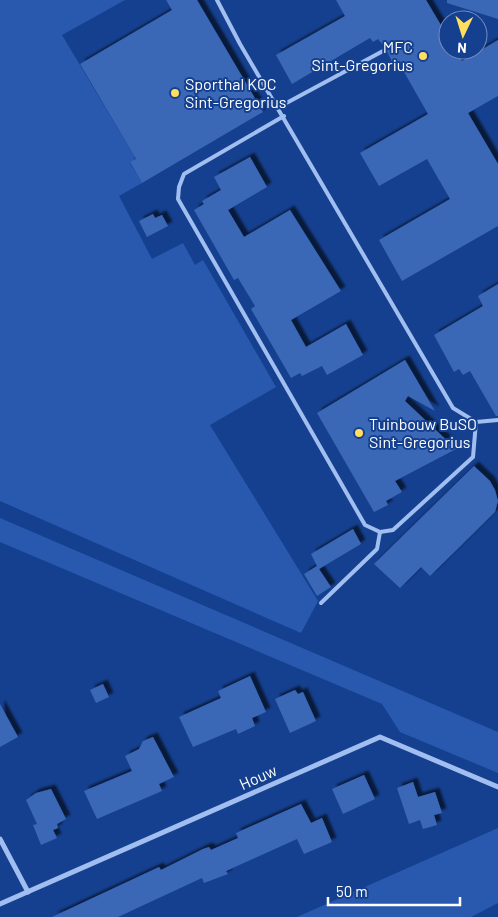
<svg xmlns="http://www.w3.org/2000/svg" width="498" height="917" viewBox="0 0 498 917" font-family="Barlow,sans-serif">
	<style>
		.green { fill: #2859ae }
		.building { fill: #3a67b6; filter: url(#shadow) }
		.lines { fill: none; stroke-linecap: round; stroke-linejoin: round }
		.service { stroke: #a1bef0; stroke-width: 4 }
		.minor { stroke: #a1bef0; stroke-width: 5 }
		.poi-dot { fill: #ffde60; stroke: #15408f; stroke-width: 2 }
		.labels { text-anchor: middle; stroke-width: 4; stroke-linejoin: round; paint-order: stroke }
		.poi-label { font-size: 16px; fill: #fff; stroke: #15408f; text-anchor: start }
		.street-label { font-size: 16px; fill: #fff; stroke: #15408f }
	</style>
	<defs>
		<filter id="shadow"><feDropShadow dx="4.5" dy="-4.5" stdDeviation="1" flood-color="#0009"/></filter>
	</defs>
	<rect width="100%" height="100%" fill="#15408f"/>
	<g class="green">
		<polygon points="0,0 125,0 62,35 136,159 130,163 142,183 119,196 152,259 183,243 195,265 203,260 276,387 210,425 318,601 301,633 0,501"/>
		<polygon points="0,518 498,732 498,773 400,732 382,704 0,542"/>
		<polygon points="498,828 498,903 471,917 297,917"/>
	</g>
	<g class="building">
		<polygon points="166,0 197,0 263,112 142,183 130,162 136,159 80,64 172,10"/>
		<polygon points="336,0 426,0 448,37 448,50 456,50 462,61 498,40 498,96 468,113 498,164 498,226 402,281 379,240 450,199 427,159 379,186 360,153 428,114 400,65 395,68 386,49 378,39 373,42 370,38 292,84 276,55 345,16"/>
		<polygon points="447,0 498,0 498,19 447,3"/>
		<polygon points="250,157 267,187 228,210 244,237 290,210 341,291 291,320 306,347 346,324 363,355 327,375 322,366 302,376 300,373 291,378 251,309 255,306 238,278 234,280 194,210 204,204 202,201 221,190 214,177"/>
		<polygon points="153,214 155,218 162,215 168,226 147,237 139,221"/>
		<polygon points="498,284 498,416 496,416 470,371 463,375 459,369 454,372 434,335 483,306 478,296"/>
		<polygon points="405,360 435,411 408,396 405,401 456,449 395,481 402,492 386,501 388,505 374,512 317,413"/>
		<polygon points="474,466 490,481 495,490 498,501 495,512 430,576 421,567 400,588 374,564"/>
		<polygon points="353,529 361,544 319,569 331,587 317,596 304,574 317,566 311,554"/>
		<polygon points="250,676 266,712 252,718 255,726 238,734 236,729 193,747 179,717 221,698 218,691"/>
		<polygon points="103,684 109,697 96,703 90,690"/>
		<polygon points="295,690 298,694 303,692 316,721 290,733 275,699"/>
		<polygon points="0,704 18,737 0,747"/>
		<polygon points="153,737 174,777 159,784 162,791 97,819 84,791 132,771 125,756 139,749 143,741"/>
		<polygon points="364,775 375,799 343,814 332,789"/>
		<polygon points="413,782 418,797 435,792 442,813 434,815 437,825 423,829 420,820 409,824 397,788"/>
		<polygon points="51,789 66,819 57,824 58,828 53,830 57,838 41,845 33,825 37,824 26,800 36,793"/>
		<polygon points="301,804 311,823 322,818 332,842 304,854 297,839 226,871 228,874 204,883 202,878 118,917 52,917 159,867 161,870 203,849 209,847 211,850 238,838 236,833"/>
	</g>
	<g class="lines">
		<g class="service">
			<polyline points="217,0 240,44 453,408 476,422 498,420"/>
			<polyline points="279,107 383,51"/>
			<polyline points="284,116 184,174 179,187 178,199 365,525 380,532 393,530 473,457 476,422"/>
			<polyline points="321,603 377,549 380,532"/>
		</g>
		<g class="minor">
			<polyline points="0,839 28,892"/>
			<polyline points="0,904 380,737 498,787"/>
		</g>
	</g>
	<g class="poi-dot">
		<circle cx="423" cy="56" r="5"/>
		<circle cx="175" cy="93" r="5"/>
		<circle cx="359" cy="433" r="5"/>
	</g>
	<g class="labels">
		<g class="poi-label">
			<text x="413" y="53" text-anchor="end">MFC<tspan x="413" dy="18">Sint-Gregorius</tspan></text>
			<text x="185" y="90">Sporthal KOC<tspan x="185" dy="18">Sint-Gregorius</tspan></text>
			<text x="369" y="430">Tuinbouw BuSO<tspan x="369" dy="18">Sint-Gregorius</tspan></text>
		</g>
		<g class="street-label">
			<text transform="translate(258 777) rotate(-24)" y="6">Houw</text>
		</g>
	</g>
	<g transform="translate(463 35) rotate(184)"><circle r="24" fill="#15408f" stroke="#738cbc"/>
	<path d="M0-4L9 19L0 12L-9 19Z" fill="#ffde60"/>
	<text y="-8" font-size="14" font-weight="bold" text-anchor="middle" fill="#ffffff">N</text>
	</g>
	<path d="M328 897v8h132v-8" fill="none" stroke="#ffffff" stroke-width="2.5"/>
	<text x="336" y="897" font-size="15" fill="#ffffff" stroke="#15408f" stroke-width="4" paint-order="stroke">50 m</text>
</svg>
